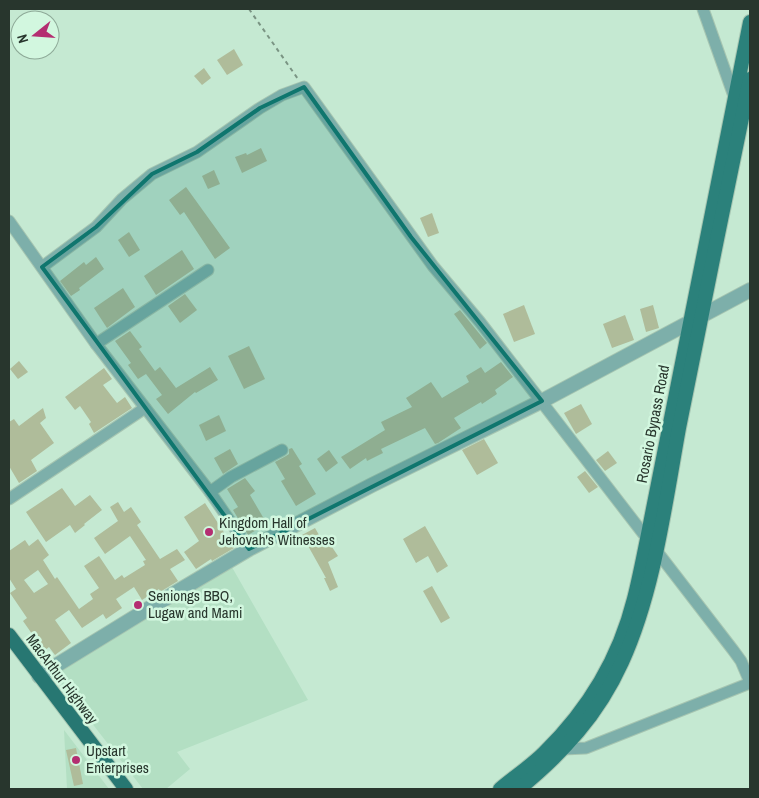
<svg xmlns="http://www.w3.org/2000/svg" width="759" height="798" viewBox="0 0 759 798" font-family="'Archivo Narrow',sans-serif">
	<style>
		.built { fill: #b3dfc3 }
		.building { fill: #afbc9a; fill-rule: evenodd }
		.lines { fill: none; stroke-linecap: round; stroke-linejoin: round }
		.minor-casing { stroke: #a6c5b1; stroke-width: 13 }
		.tertiary-casing { stroke: #a6c5b1; stroke-width: 16 }
		.primary-casing { stroke: #a6c5b1; stroke-width: 16 }
		.trunk-casing { stroke: #a6c5b1; stroke-width: 16 }
		.path { stroke: #7a9483; stroke-width: 2; stroke-dasharray: 4 4; stroke-linecap: butt }
		.minor { stroke: #7dafaa; stroke-width: 11 }
		.tertiary { stroke: #7dafaa; stroke-width: 14 }
		.primary { stroke: #2b817b; stroke-width: 14 }
		.trunk { stroke: #277772; stroke-width: 14 }
		.marked { fill: #0f766e; fill-opacity: 0.2; stroke: #0f766e; stroke-width: 4; stroke-linejoin: round }
		.poi-dot { fill: #b42e71; stroke: #d2f7df; stroke-width: 2 }
		.labels { text-anchor: middle; stroke-width: 5; stroke-linejoin: round; paint-order: stroke }
		.street-label { font-size: 15px; fill: #28362d; stroke: #d2f7df }
		.poi-label { font-size: 15px; fill: #28362d; stroke: #d2f7df; text-anchor: start }
	</style>
	<rect width="100%" height="100%" fill="#c5e9d2"/>
	<g class="built">
		<polygon points="229,562 308,700 177,752 190,769 166,789 143,789 53,673"/>
		<polygon points="64,730 109,789 67,789"/>
	</g>
	<g class="building">
		<polygon points="234,49 243,65 227,75 217,60"/>
		<polygon points="204,68 211,78 202,85 194,76"/>
		<polygon points="261,148 267,161 242,173 235,157 246,153 247,155"/>
		<polygon points="214,170 220,184 208,189 202,176"/>
		<polygon points="186,187 230,248 215,259 184,212 180,215 169,200"/>
		<polygon points="432,213 439,233 428,237 420,218"/>
		<polygon points="129,232 140,250 129,257 118,240"/>
		<polygon points="182,250 194,269 156,295 144,276"/>
		<polygon points="96,257 104,269 79,288 80,290 71,296 60,281 84,262 86,265"/>
		<polygon points="123,288 135,307 107,328 94,308"/>
		<polygon points="185,294 197,310 180,323 168,306"/>
		<polygon points="524,305 535,334 514,342 503,314"/>
		<polygon points="653,305 659,328 646,332 640,309"/>
		<polygon points="460,310 487,343 480,349 454,314"/>
		<polygon points="625,315 634,340 612,348 603,324"/>
		<polygon points="130,331 142,347 139,349 155,371 160,367 176,388 210,367 218,380 196,393 195,392 168,414 156,399 162,395 146,374 138,379 128,365 131,363 115,341"/>
		<polygon points="249,346 265,379 244,389 228,356"/>
		<polygon points="19,361 28,372 18,379 10,369"/>
		<polygon points="501,362 513,377 495,390 497,394 482,404 481,402 454,418 461,428 438,443 435,444 425,428 381,449 383,453 367,461 366,458 350,469 341,457 385,430 381,422 412,407 406,398 431,382 442,398 469,382 466,376 481,367 485,373"/>
		<polygon points="104,368 112,379 103,385 117,403 125,397 132,408 94,433 89,424 91,422 80,406 75,410 65,397"/>
		<polygon points="581,404 592,424 576,434 564,413"/>
		<polygon points="43,408 46,418 40,423 54,443 31,460 37,471 19,483 9,466 9,422 14,419 19,426"/>
		<polygon points="219,415 226,431 206,441 199,425"/>
		<polygon points="484,439 498,463 477,475 462,450"/>
		<polygon points="292,448 302,464 299,466 316,494 296,506 281,481 285,479 275,462 286,456 289,454 289,449"/>
		<polygon points="230,449 238,464 223,474 214,458"/>
		<polygon points="329,450 338,463 326,472 317,459"/>
		<polygon points="608,451 617,463 605,471 596,460"/>
		<polygon points="585,471 598,487 589,493 577,477"/>
		<polygon points="245,478 255,491 250,495 267,524 248,535 233,510 238,507 227,489"/>
		<polygon points="62,488 75,506 90,495 102,510 84,524 85,525 75,533 70,525 46,542 26,512"/>
		<path d="M 118,502 L 124,512 L 131,507 L 141,522 L 137,525 L 160,559 L 177,549 L 185,560 L 170,569 L 178,581 L 160,592 L 159,589 L 142,600 L 134,587 L 116,599 L 122,608 L 106,619 L 103,614 L 82,628 L 69,610 L 55,620 L 71,643 L 55,655 L 49,647 L 44,651 L 23,621 L 27,618 L 10,593 L 16,589 L 9,578 L 9,551 L 25,540 L 29,546 L 38,539 L 49,555 L 43,560 L 55,579 L 57,577 L 79,609 L 93,599 L 90,594 L 99,588 L 84,566 L 99,556 L 115,580 L 122,575 L 124,578 L 145,565 L 143,561 L 146,560 L 130,536 L 105,554 L 94,538 L 118,521 L 110,507 ZM 38,570 L 48,584 L 34,593 L 24,580 Z"/>
		<polygon points="205,503 234,548 212,561 211,559 196,569 184,552 199,541 184,517"/>
		<polygon points="425,526 448,566 437,573 428,556 416,563 403,539"/>
		<polygon points="315,528 326,547 330,544 338,556 328,562 338,587 330,591 324,578 326,578 302,535"/>
		<polygon points="432,586 450,618 441,623 423,591"/>
		<polygon points="76,748 83,784 74,786 66,750"/>
	</g>
	<g class="lines">
		<g class="minor-casing">
			<g id="minor">
				<polyline points="703,9 735,99"/>
				<polyline points="9,221 96,344 210,492 249,549"/>
				<polyline points="42,267 96,227 122,199 152,174 197,152 260,108 282,95 304,87 433,266 480,322 733,650 741,661 750,682"/>
				<polyline points="96,344 208,270"/>
				<polyline points="210,492 231,477 282,450"/>
				<polyline points="9,499 145,408"/>
				<polyline points="563,749 586,748 750,683"/>
			</g>
		</g>
		<g class="tertiary-casing">
			<polyline id="tertiary" points="39,676 148,609 249,549 372,485 542,401 750,290"/>
		</g>
		<g class="primary-casing">
			<g id="primary">
				<path d="M 500,789 C 514,777 531,766 544,753 C 588,710 619,659 634,599 C 639,579 643,559 647,539 L 750,22"/>
				<path d="M 519,789 C 563,753 598,715 622,662 C 654,592 665,505 679,428 C 702,312 726,195 750,79"/>
			</g>
		</g>
		<g class="trunk-casing">
			<polyline id="trunk" points="9,635 126,789"/>
		</g>
		<polyline class="path" points="249,9 298,79"/>
		<use href="#minor" class="minor"/>
		<use href="#tertiary" class="tertiary"/>
		<use href="#primary" class="primary"/>
		<use href="#trunk" class="trunk"/>
	</g>
	<path class="marked" d="M 304,87 L 411,237 L 542,401 L 249,549 L 42,267 L 96,227 L 152,174 L 197,152 L 260,108 Z"/>
	<g class="poi-dot">
		<circle cx="209" cy="532" r="5"/>
		<circle cx="138" cy="605" r="5"/>
		<circle cx="76" cy="760" r="5"/>
	</g>
	<g class="labels">
		<g class="street-label">
			<text transform="translate(653 424) rotate(-79)" y="5">Rosario Bypass Road</text>
			<text transform="translate(62 679) rotate(53)" y="5">MacArthur Highway</text>
		</g>
		<g class="poi-label">
			<text x="219" y="528">Kingdom Hall of<tspan x="219" dy="17">Jehovah's Witnesses</tspan></text>
			<text x="148" y="601">Seniongs BBQ,<tspan x="148" dy="17">Lugaw and Mami</tspan></text>
			<text x="86" y="756">Upstart<tspan x="86" dy="17">Enterprises</tspan></text>
		</g>
	</g>
	<rect width="759" height="798" fill="none" stroke="#28362d" stroke-width="20"/>
	<g transform="translate(35 35) rotate(253)"><circle r="24" fill="#d2f7df" stroke="#8eaa98"/>
	<path d="M0-4L9 19L0 12L-9 19Z" fill="#b42e71"/>
	<text y="-8" font-size="14" font-weight="bold" text-anchor="middle" fill="#28362d">N</text>
	</g>
</svg>
